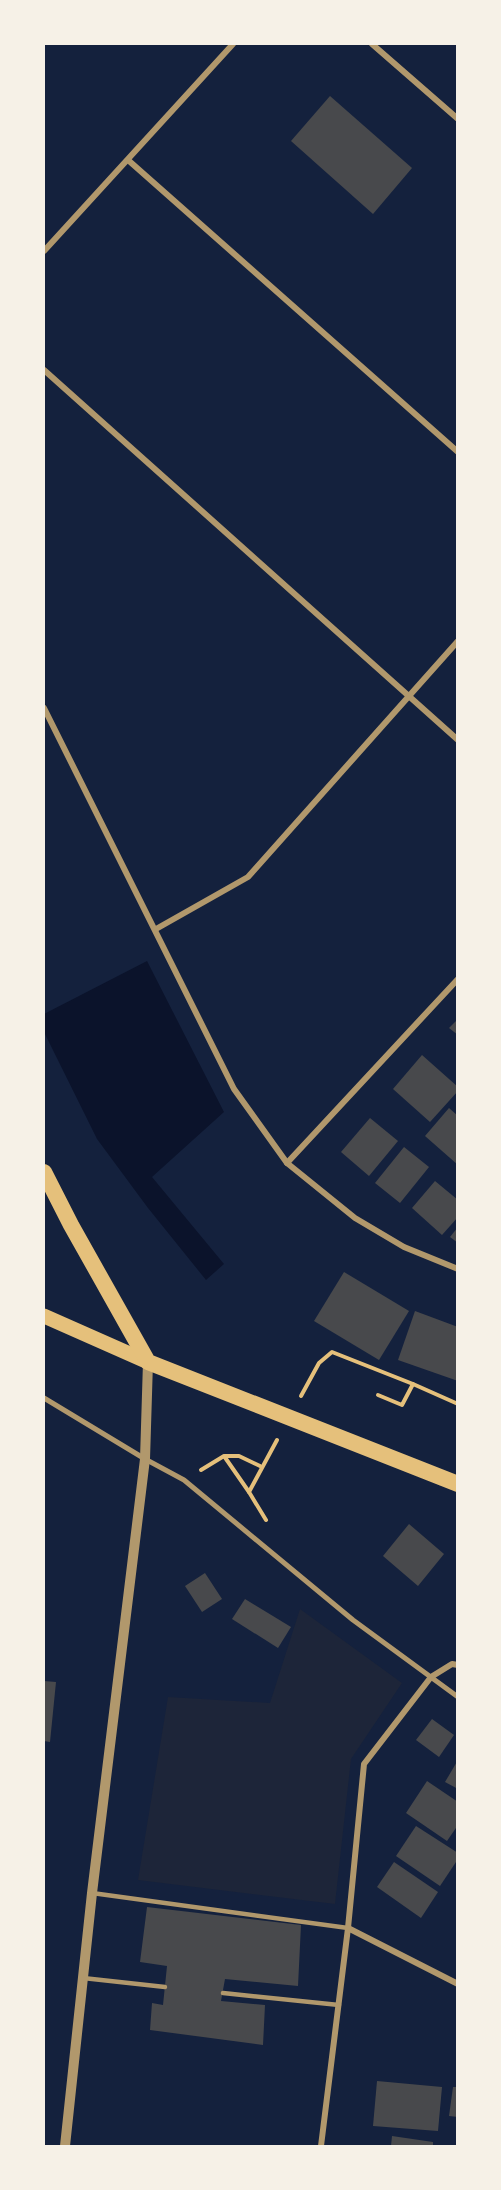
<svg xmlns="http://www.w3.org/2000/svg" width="501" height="2190" viewBox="0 0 501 2190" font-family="'Alegreya Sans',sans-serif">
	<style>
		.green { fill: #1d2539 }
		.water { fill: #0b132b }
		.building { fill: #48494c }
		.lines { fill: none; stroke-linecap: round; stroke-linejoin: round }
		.path { stroke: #e5c07b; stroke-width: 4 }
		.service { stroke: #b1986c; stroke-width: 4.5 }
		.pedestrian { stroke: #b1986c; stroke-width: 5 }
		.minor { stroke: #b1986c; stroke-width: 6 }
		.tertiary { stroke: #b1986c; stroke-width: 10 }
		.primary { stroke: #e5c07b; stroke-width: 15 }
		.trunk { stroke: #e5c07b; stroke-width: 16 }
	</style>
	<rect width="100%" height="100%" fill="#14213d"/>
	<polygon class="green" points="300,1609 402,1683 351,1759 335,1904 138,1880 168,1697 270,1703"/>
	<polygon class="water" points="147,961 224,1112 152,1177 224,1264 206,1280 148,1208 97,1139 44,1032 44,1014"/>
	<g class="building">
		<polygon points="330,96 412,168 373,214 291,141"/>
		<polygon points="458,1019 458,1035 449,1028"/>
		<polygon points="422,1055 458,1087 458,1091 430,1122 393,1089"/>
		<polygon points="449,1108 458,1116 458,1165 425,1136"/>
		<polygon points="370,1118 398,1141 369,1176 341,1152"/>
		<polygon points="404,1147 429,1167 400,1203 375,1183"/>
		<polygon points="435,1181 458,1200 458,1217 442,1235 412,1208"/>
		<polygon points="458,1227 458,1243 450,1237"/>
		<polygon points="344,1272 409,1311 379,1360 314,1321"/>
		<polygon points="415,1311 458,1327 458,1381 398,1360"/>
		<polygon points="409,1524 444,1554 418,1586 383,1556"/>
		<polygon points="205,1573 222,1599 202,1612 185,1586"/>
		<polygon points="245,1599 291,1627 278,1648 232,1619"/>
		<polygon points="44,1681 56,1682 50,1742 44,1741"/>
		<polygon points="432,1719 454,1735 439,1757 416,1740"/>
		<polygon points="458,1760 458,1789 445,1782"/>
		<polygon points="427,1781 458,1802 458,1825 447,1841 406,1813"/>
		<polygon points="416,1826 458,1853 458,1859 440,1886 396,1856"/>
		<polygon points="394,1862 438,1892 421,1918 377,1887"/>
		<polygon points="147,1907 301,1925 298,1986 225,1979 221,2001 265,2005 263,2045 150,2030 152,2003 163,2005 167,1966 140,1962"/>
		<polygon points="377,2081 442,2087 438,2131 373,2126"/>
		<polygon points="453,2087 458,2087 458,2117 449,2116"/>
		<polygon points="392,2136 433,2142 433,2146 391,2146"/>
	</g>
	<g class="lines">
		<g class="path">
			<polyline points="378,1395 402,1405 413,1384"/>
			<polyline points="301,1396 319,1363 332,1352 413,1384 458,1404"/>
			<polyline points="225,1456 239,1456 260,1466"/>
			<polyline points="201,1470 224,1456 249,1492"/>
			<polyline points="266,1520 249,1492 277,1440"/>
		</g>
		<g class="service">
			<polyline points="92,1893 348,1928"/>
			<polyline points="83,1978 165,1987"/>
			<polyline points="223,1993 339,2005"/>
		</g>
		<polyline class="pedestrian" points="44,1398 145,1459 184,1480 353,1620 458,1697"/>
		<g class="minor">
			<polyline points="372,44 458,119"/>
			<polyline points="128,160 458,452"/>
			<polyline points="44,251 233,44"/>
			<polyline points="44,370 458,740"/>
			<polyline points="44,708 234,1089 287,1163 355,1218 404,1247 458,1269"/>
			<polyline points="156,929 248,877 458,641"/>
			<polyline points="287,1163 458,979"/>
			<polyline points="348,1928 364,1764 431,1677 452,1664 458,1665"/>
			<polyline points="321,2146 348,1928 458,1984"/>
		</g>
		<polyline class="tertiary" points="65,2146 92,1893 145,1459 148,1362"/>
		<polyline class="primary" points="44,1316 148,1362"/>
		<polyline class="trunk" points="44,1172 71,1225 148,1362 458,1484"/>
	</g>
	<rect width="501" height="2190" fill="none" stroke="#f6f1e7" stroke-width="90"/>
</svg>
